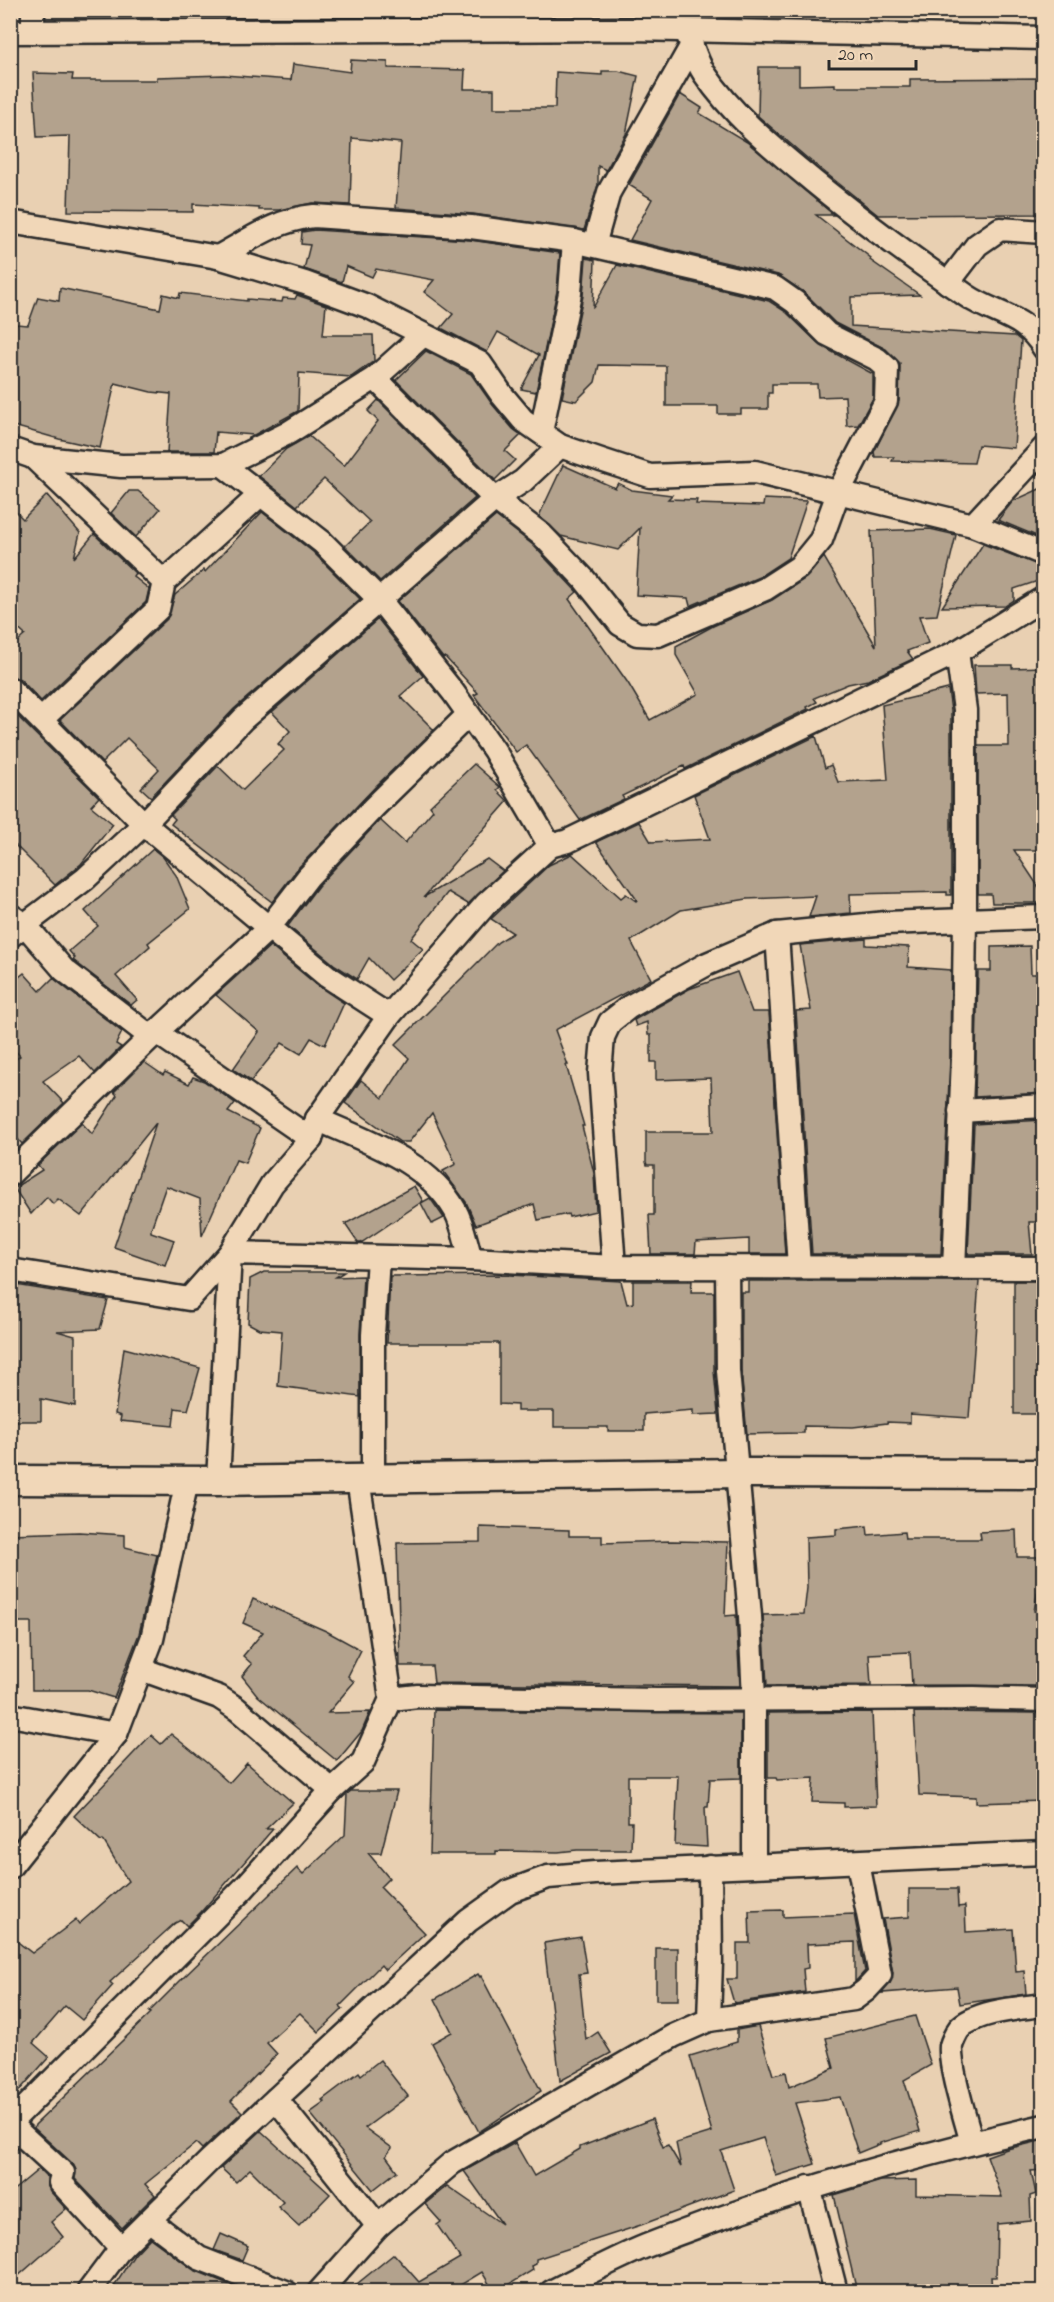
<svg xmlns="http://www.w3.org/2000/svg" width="1054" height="2302" viewBox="0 0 1054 2302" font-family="'Indie Flower',sans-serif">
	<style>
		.building { fill: #b3a28d; stroke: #2b2b2b; stroke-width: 1.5 }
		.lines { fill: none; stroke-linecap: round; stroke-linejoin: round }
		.minor-casing { stroke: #2b2b2b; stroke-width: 27 }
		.tertiary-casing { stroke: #2b2b2b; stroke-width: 33 }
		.minor { stroke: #f1d7b8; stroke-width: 22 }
		.tertiary { stroke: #f1d7b8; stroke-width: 28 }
	</style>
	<rect width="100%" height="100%" fill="#e9d0b2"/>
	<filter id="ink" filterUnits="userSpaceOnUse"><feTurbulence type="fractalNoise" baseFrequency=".0167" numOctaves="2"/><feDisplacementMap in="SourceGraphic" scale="12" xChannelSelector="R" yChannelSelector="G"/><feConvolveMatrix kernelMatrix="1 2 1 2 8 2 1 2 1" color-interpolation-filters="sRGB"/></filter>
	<g filter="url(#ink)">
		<g class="building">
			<polygon points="351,60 388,62 388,68 465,70 464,89 494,89 494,108 555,108 556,72 602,75 602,71 618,71 638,76 626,134 606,170 598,166 598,185 584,230 473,214 396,208 401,143 352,138 350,205 312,203 279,210 259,210 259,208 193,204 193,212 68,211 70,136 37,137 33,73 73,74 72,80 157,80 157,77 224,75 291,80 293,64 350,72"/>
			<polygon points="759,67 799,67 799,85 835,84 835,87 910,87 910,79 1044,78 1044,191 1041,191 1041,214 878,215 807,158 758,116"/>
			<polygon points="680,94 702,108 699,113 747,142 834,215 816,215 871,258 870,260 920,295 851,297 851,326 1015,336 1021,341 1014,448 978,445 974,463 892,461 894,457 875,457 874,452 899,401 900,363 886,349 835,323 804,292 778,275 630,240 652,199 629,185"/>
			<polygon points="315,230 470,240 560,253 557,291 536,392 521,389 539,355 498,332 487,352 441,328 453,314 424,292 434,280 376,269 372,277 346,266 342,282 304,269 310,245 301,244 302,232"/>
			<polygon points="586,258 595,260 593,308 617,265 769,301 786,312 821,346 873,374 873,398 858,425 847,426 845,396 818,397 817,384 772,384 772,393 768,393 768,409 741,409 741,414 718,414 718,406 666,406 666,366 599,365 595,382 576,401 562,398 583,296"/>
			<polygon points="60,288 160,309 163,294 179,298 180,293 247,301 247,299 282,302 283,298 295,299 297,295 326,305 323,335 373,335 374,361 351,377 299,373 298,411 254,435 216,432 214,452 167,452 171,394 151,392 115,383 100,448 59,439 10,425 10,341 13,341 16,324 28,325 38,297 59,301"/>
			<polygon points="426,351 471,374 492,404 513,429 521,435 505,451 515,460 495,480 396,380"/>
			<polygon points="378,400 475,498 380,581 345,546 370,522 324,479 297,506 259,476 286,449 309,436 344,466 378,421 368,411"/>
			<polygon points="563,465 615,488 618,483 632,490 672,495 668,499 697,500 696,504 763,506 764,499 807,501 788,558 759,577 690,606 688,598 636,595 640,528 618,550 561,536 539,516"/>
			<polygon points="1044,487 1044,539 998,520 1013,501"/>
			<polygon points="129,491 138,491 160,509 136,537 111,513"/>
			<polygon points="47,495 80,533 74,558 94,534 135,573 133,576 149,589 146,602 41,701 20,679 10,676 10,648 25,635 10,621 10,506 23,519"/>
			<polygon points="262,512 313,552 360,599 234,709 151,797 141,788 159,769 127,738 102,763 60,720 167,619 175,595 204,570 205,572"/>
			<polygon points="496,516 533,545 577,592 569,599 628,683 650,720 698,694 676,655 676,646 713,626 772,600 806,578 824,557 876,646 871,531 930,529 956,535 937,615 919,616 928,643 907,651 913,659 868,680 848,684 814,698 817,702 807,707 808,709 685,769 684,766 622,796 624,799 580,820 526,745 516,752 474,695 478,693 445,657 443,658 398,601"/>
			<polygon points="983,544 1044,567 1044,579 1014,589 1014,600 1005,606 942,607"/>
			<polygon points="378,619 423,676 400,696 434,730 377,785 298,868 272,902 171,824 175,819 171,815 218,766 243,790 284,750 278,744 290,731 272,712"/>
			<polygon points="974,665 1012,665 1012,668 1043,667 1044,850 1014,850 1044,895 1044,903 992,903 991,894 978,894 978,746 1009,746 1008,693 976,694"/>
			<polygon points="948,689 951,711 951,895 947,895 947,892 850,894 851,913 809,917 816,896 747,899 681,910 631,941 651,979 555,1030 568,1065 566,1065 584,1126 582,1126 594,1173 596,1211 569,1217 568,1214 538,1220 534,1204 476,1225 466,1202 443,1171 456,1164 432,1113 409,1142 400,1142 345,1103 361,1080 383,1098 409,1058 395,1045 498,942 513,933 491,919 549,865 572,854 621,898 626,894 636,901 637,900 596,842 639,822 651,842 710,839 694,795 816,736 825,768 831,765 838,782 888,780 882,705"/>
			<polygon points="10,709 99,797 91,806 113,824 81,864 55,885 10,840"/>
			<polygon points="474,764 500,787 497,790 508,801 424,897 487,859 503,871 468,904 448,892 411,939 423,949 390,980 369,958 357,979 335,965 288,926 318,886 380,820 405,843 433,810 430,806"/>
			<polygon points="153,849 163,857 176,875 190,909 148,943 150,946 116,976 137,1000 131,1005 73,960 75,958 69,951 98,926 85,911"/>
			<polygon points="866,939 866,945 909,947 908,967 951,970 950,1059 941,1254 812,1254 796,1011 811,1010 800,945"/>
			<polygon points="270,946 318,986 344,1003 325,1045 311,1038 301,1054 282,1043 251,1081 233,1069 259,1032 216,995"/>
			<polygon points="1030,946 1031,974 1044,974 1044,1093 975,1097 978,971 991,971 991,947"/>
			<polygon points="737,972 752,1012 769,1012 785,1254 749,1254 749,1239 696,1242 695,1254 651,1254 649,1215 654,1215 654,1165 647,1165 646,1162 646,1132 713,1132 711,1078 656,1080 656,1062 651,1062 651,1035 648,1035 647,1022 636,1026 634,1020 689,989"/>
			<polygon points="24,973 40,991 53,978 122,1032 116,1044 121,1047 95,1073 79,1056 43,1081 64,1103 22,1144 10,1130 10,1064 20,1056 10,1045 10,984"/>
			<polygon points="144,1062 163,1075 165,1072 189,1084 193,1077 204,1081 235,1103 228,1112 260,1128 245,1163 236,1160 202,1236 200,1199 166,1186 151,1229 151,1232 174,1240 165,1265 114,1247 156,1123 81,1216 58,1199 53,1204 47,1197 31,1214 14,1188 42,1170 38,1165 82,1123 92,1134 117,1095 114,1092"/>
			<polygon points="1044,1120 1044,1222 1029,1222 1032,1254 968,1254 974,1124"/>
			<polygon points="414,1186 423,1201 361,1243 358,1243 345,1224"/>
			<polygon points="430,1198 444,1218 432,1224 421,1203"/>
			<polygon points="264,1272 344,1272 336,1277 363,1276 360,1334 360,1397 278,1386 282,1331 259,1329 248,1323 250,1279"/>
			<polygon points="509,1275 621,1281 627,1304 633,1303 633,1281 692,1281 691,1292 714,1292 714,1371 718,1414 693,1415 693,1410 644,1414 644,1431 608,1431 608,1427 554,1427 554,1411 517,1411 517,1405 499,1404 499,1343 387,1343 390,1276"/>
			<polygon points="748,1281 979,1281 969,1418 910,1414 910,1423 887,1422 887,1423 853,1427 804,1426 804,1433 747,1434 741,1370 741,1292 748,1292"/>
			<polygon points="1014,1281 1040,1281 1044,1314 1044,1414 1014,1414"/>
			<polygon points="10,1284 108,1300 100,1329 57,1331 75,1336 75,1406 41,1399 41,1421 12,1421"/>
			<polygon points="124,1348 200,1368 188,1410 175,1408 173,1426 120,1421 121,1416 115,1414"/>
			<polygon points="867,1526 868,1535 904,1532 905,1539 981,1539 980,1532 1016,1530 1017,1557 1044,1557 1034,1611 1044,1611 1044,1686 912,1685 910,1652 869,1654 871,1685 767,1686 763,1615 804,1614 807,1588 806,1537 836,1535 836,1529"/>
			<polygon points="480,1527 569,1530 569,1536 602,1536 602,1543 671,1541 728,1542 725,1616 736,1615 740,1686 434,1683 432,1666 400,1666 397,1543 480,1542"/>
			<polygon points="79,1532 125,1535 125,1547 157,1555 139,1634 114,1698 88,1690 32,1690 31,1622 10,1622 10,1534"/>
			<polygon points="253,1599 326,1631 361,1650 348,1676 354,1682 328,1713 370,1712 362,1731 337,1761 258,1696 242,1676 252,1664 243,1656 263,1632 243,1623"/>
			<polygon points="434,1710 741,1713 741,1778 710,1779 708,1807 705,1807 707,1847 675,1845 678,1776 628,1776 628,1822 632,1822 631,1850 577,1850 558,1852 496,1851 496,1854 430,1854"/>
			<polygon points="872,1712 876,1806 844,1807 844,1803 812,1802 814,1778 777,1780 776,1778 768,1778 768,1713"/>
			<polygon points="914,1712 1044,1713 1044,1801 976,1803 976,1797 919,1795"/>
			<polygon points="171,1734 207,1763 229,1783 247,1763 293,1803 266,1829 273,1829 201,1912 187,1926 181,1920 175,1923 110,1982 113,1985 82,2020 65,2006 33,2043 49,2057 10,2101 10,1936 32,1953 76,1920 79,1924 128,1881 103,1840 101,1841 74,1816 151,1735 161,1744"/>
			<polygon points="351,1791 397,1791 381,1853 368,1853 389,1878 380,1887 425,1933 385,1970 381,1965 340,2006 343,2009 319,2032 300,2013 267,2043 277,2054 231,2101 242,2112 202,2149 196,2143 145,2184 155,2195 122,2228 75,2179 76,2170 73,2164 34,2128 35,2125 151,2013 149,2012 185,1976 297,1868 303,1874 345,1835 347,1794"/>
			<polygon points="909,1889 957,1889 958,1907 965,1906 966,1932 1013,1929 1016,1972 1024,1971 1026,1994 960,2004 957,1987 882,1993 890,1984 893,1973 883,1919 909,1917"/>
			<polygon points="783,1910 783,1917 854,1914 865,1971 855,1982 855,1942 807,1944 808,1968 803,1969 805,1992 734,2003 727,1979 737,1979 737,1943 750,1943 749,1911"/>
			<polygon points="581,1937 587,1973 579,1974 586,2040 598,2032 611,2053 560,2081 544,1943"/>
			<rect x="656" y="1948" width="22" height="52"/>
			<polygon points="478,1974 480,1977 481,1976 541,2091 479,2132 432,2043 452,2032 435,1999"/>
			<polygon points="915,2016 931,2065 904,2080 920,2131 880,2143 880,2144 858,2153 840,2097 795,2103 815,2164 776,2176 763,2138 721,2151 734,2190 641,2225 536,2259 536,2264 532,2266 533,2270 497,2292 494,2292 482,2272 449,2292 347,2292 394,2254 419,2282 460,2258 437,2225 441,2222 425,2204 447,2186 502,2224 464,2171 515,2143 534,2176 580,2149 580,2147 652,2119 663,2147 668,2145 681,2167 676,2143 712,2132 690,2056 737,2042 737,2030 758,2026 773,2075 786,2072 789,2087 834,2068 826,2038"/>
			<polygon points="380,2060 408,2096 365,2128 392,2148 386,2156 397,2171 373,2190 310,2113 325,2102 322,2100 359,2072 361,2075"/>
			<polygon points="261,2131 330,2194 299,2226 278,2207 283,2202 250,2169 236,2182 221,2168"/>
			<polygon points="1044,2140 1044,2170 1031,2171 1036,2194 1030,2196 1031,2221 997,2224 996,2277 991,2277 992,2292 857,2292 834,2195 881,2181 916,2180 916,2195 1002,2197 987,2156 1007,2149"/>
			<polygon points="39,2169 47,2177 47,2184 50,2191 66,2209 51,2222 63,2237 10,2283 10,2193"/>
			<polygon points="221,2234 248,2246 242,2260 214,2250"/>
			<polygon points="150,2238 194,2270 248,2292 110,2292 134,2255"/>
		</g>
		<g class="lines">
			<g class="minor-casing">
				<g id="minor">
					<polyline points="33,10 33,32"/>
					<path d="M 686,31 C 692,44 696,61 704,73 C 733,116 773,148 813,181 C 863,222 914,259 967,296 C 995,315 1025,315 1044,348"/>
					<polyline points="10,32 632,29 1044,38"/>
					<polyline points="10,222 218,257 305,283 367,306 480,363 502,395 523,420 560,446 601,460 650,476 755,472 973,525 1044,554"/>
					<polyline points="594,245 609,192 692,45"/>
					<path d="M 218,257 C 251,239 276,220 314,216 L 471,227 L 574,241 L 775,288 L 795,302 L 827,334 L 877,359 L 887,368 L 886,401 L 838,493 L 821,540 L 799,567 L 765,589 L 658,635 L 637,634 L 620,624 L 584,579 L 542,535 L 495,499 L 375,378"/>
					<polyline points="948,283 977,245 1000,229 1044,232"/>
					<polyline points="541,432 570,293 574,241"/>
					<polyline points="10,449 33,457 121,466 223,465 288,433 375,378 423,335"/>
					<polyline points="33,457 164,582"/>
					<polyline points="223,465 322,542 379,599 453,692 494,750 550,846"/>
					<polyline points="973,525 1044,448"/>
					<polyline points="10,689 144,824 327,976 389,1016"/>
					<polyline points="41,720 158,609 164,582 260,495"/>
					<polyline points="10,915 26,926 64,970 151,1037"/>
					<polyline points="777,934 799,1267"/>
					<polyline points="10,936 85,879 144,824 243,719 495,499 523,481 560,446"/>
					<polyline points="156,1032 311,1139"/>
					<polyline points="960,1111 1044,1106"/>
					<path d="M 317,1119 C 366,1142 427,1160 455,1210 C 463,1224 466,1243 471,1259"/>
					<polyline points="10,1174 151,1037 268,929 308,877 374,807 468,715"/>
					<polyline points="614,1267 600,1073 603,1037 610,1022 629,1007 707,964 777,934 886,923 1044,917"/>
					<polyline points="727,1267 728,1371 750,1616 754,1698 754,1864"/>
					<polyline points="954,1268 963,1059 965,918 965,710 957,652"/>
					<polyline points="10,1270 189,1299 230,1253 272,1184 311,1139 317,1119 389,1016 486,904 550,846 568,841 957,652 1044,598"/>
					<polyline points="373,1477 373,1335 378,1258"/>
					<polyline points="358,1479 391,1699"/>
					<polyline points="218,1481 230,1253 471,1259 614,1267 1044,1268"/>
					<polyline points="141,1669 219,1697 237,1709 332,1790"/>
					<polyline points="10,1715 116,1734"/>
					<polyline points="10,1867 116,1734 152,1639 187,1481"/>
					<polyline points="709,2020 854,1999 866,1990 880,1975 858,1863"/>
					<polyline points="276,2099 378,2226"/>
					<polyline points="10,2123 244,1888 332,1790 363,1762 391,1699 418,1696 657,1700 974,1698 1044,1700"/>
					<polyline points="10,2124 63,2173 60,2182 121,2248"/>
					<path d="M 972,2143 C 966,2120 949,2068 951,2046 C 952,2042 956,2033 959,2029 C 975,2011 1021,2008 1044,2005"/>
					<polyline points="809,2187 836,2292"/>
					<polyline points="150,2221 199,2258 286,2292"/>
					<polyline points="88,2292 121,2248 209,2161 468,1921 510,1891 548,1877 595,1873 1044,1853"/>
					<polyline points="319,2292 378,2226 452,2163 673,2036 709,2020 711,1962 710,1867"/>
					<path d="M 551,2292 C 583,2276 614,2259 646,2246 C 775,2195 908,2157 1044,2126"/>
				</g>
			</g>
			<g class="tertiary-casing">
				<polyline id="tertiary" points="10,1480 218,1481 738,1473 1044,1474"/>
			</g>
			<use href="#minor" class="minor"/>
			<use href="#tertiary" class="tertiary"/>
		</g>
	</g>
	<rect width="1054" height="2302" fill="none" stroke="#f1d7b8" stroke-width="36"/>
	<rect x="18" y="18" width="1018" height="2266" fill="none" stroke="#2b2b2b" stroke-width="2" filter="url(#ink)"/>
	<path d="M829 60v9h87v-9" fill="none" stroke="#2b2b2b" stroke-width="3"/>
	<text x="838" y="60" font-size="18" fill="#2b2b2b" stroke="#f1d7b8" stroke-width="4.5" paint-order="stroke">20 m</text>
</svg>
